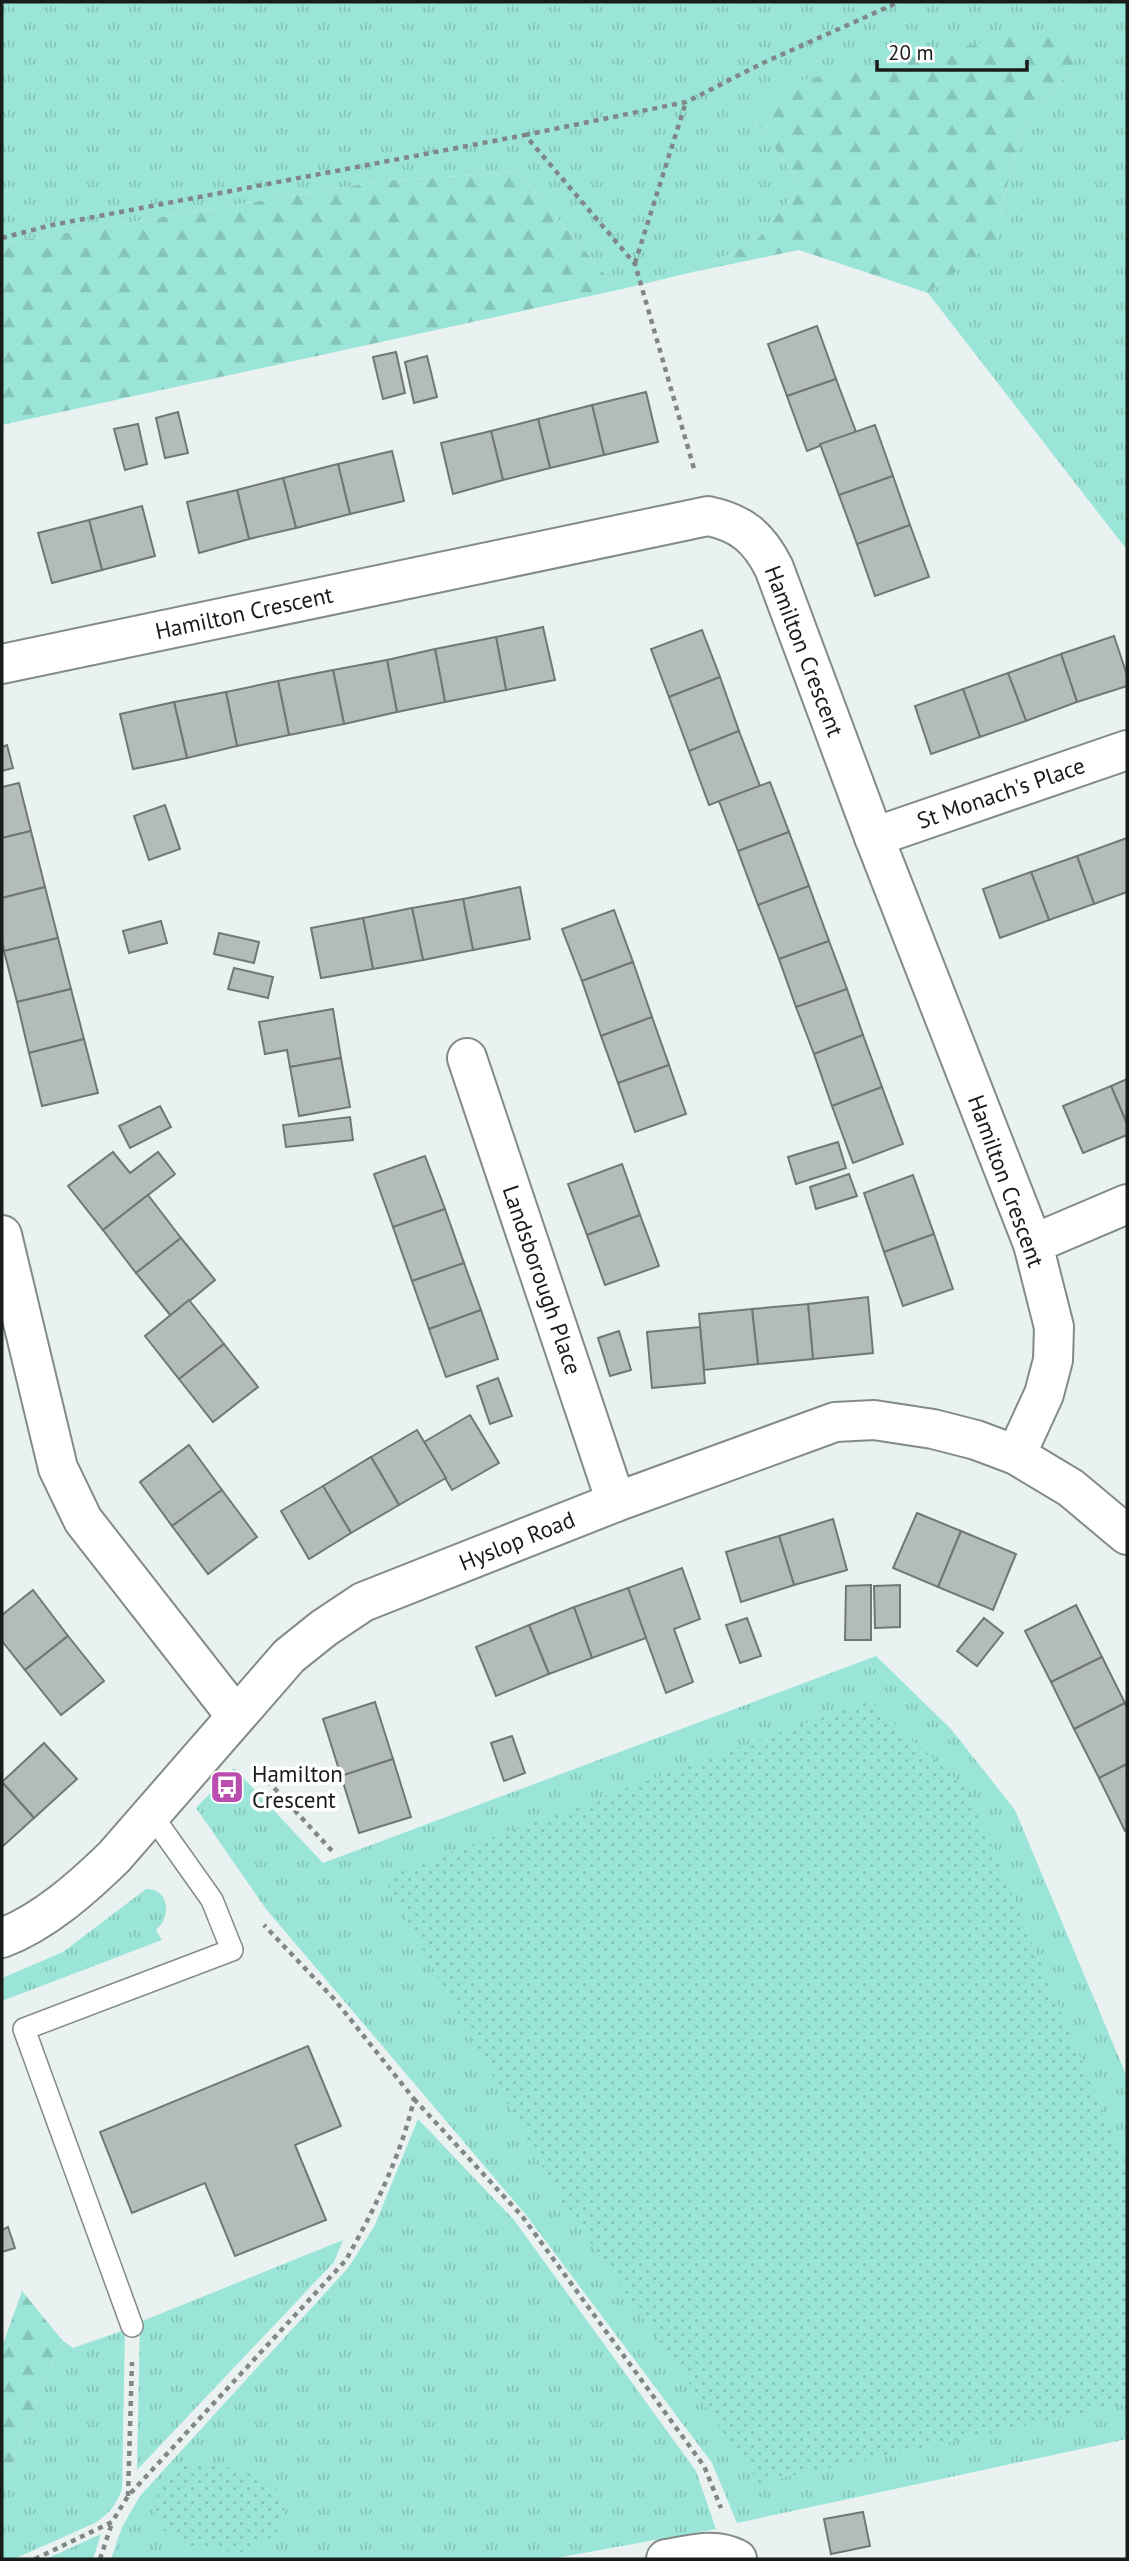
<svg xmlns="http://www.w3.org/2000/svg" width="1129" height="2561" viewBox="0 0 1129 2561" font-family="'PT Sans',sans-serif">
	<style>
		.grass { fill: url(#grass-tufts) }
		.forest { fill: url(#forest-firs) }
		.park { fill: url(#park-dots) }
		.building { fill: #b4bcba; stroke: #707876; stroke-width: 2 }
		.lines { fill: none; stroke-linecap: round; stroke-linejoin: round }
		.service-casing { stroke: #838b89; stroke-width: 24 }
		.minor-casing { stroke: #838b89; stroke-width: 42 }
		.path { stroke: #818786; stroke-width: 4.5; stroke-dasharray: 5 5; stroke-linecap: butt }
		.service { stroke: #fff; stroke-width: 21 }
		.minor { stroke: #fff; stroke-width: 38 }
		.labels { text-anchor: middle; stroke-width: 7; stroke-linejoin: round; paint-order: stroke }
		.street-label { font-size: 23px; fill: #191c1b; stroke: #fff }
		.poi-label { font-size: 23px; fill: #191c1b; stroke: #fff; text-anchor: start }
	</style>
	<defs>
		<pattern id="grass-tufts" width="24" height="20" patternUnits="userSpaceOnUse" patternTransform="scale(1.75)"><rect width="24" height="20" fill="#9be5d8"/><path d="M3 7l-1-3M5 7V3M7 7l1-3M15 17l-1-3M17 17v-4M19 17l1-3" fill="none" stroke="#85c4b9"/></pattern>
		<pattern id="forest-firs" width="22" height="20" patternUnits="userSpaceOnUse" patternTransform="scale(1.75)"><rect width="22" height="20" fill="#9be5d8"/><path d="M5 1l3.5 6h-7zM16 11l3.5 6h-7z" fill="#85c4b9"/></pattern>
		<pattern id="park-dots" width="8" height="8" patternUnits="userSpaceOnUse" patternTransform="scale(1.75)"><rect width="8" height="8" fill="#9be5d8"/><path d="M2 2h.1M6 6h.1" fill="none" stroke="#85c4b9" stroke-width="1.8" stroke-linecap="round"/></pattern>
	</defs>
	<rect width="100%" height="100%" fill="#e9f2f0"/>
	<g class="grass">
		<polygon points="2,2 1127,2 1127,550 928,293 998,238 1002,206 1022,129 1069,72 754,118 801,186 756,241 693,272 618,290 518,172 383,181 2,243"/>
		<polygon points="876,1656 951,1729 1015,1810 1127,2077 1127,2439 737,2523 712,2463 526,2215 266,1909 196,1808 234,1768 323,1863"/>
		<path d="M 146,1889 C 171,1889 171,1918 156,1930 L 162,1940 L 2,2001 L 2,1978 L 63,1952 Z"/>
		<polygon points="418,2119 514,2220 696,2471 716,2529 550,2559 111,2559 122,2527 140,2496 348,2268 374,2227"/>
		<polygon points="343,2240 334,2262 137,2470 140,2322"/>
		<path d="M 125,2330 L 122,2489 C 116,2505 109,2514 95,2523 L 14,2559 L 2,2559 L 2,2487 L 62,2340 L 73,2348 Z"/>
		<polygon points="101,2534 93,2559 46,2559"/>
	</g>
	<g class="forest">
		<polygon points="1053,28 1083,42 1069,72 1022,129 1002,206 998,239 928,293 799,250 693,272 756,241 801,186 754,118 773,86"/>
		<polygon points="518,172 618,290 2,425 2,243 383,181"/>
		<polygon points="22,2291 62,2340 2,2487 2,2347"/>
	</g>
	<g class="park">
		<polygon points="869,1700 968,1790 1127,2168 1127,2404 759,2483 563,2204 383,1877"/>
		<path d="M 195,2462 L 251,2471 L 274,2485 L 285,2507 L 276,2535 L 246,2552 L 192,2549 L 160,2528 L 153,2506 C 163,2480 167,2471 195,2462 Z"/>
	</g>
	<g class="building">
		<polygon points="817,326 836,379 787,396 768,344"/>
		<polygon points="396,352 405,393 383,399 373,357"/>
		<polygon points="427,356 437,397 414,403 405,362"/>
		<polygon points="836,379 856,432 807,451 787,396"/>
		<polygon points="646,392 658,442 604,455 592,405"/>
		<polygon points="592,405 604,455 550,468 538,419"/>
		<polygon points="178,412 188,453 165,458 156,418"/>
		<polygon points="538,419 550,468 503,480 491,431"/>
		<polygon points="138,424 147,464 125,470 114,429"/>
		<polygon points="875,425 893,476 839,495 820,444"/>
		<polygon points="491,431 503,480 453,494 441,443"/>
		<polygon points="392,451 404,501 350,514 338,464"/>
		<polygon points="338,464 350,514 296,528 283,478"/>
		<polygon points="893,476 910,525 857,544 839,495"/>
		<polygon points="283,478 296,528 249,539 237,490"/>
		<polygon points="237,490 249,539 199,553 187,502"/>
		<polygon points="142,506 155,556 102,570 89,520"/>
		<polygon points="89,520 102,570 52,583 38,533"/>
		<polygon points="910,525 929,577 875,596 857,544"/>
		<polygon points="543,627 555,680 506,690 496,637"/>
		<polygon points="702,630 720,677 669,697 651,649"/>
		<polygon points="1114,636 1127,675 1127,686 1077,702 1061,654"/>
		<polygon points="496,637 506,690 445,702 435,649"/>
		<polygon points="435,649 445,702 397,712 387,660"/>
		<polygon points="1061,654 1077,702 1026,721 1008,673"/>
		<polygon points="387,660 397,712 344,724 333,670"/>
		<polygon points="333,670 344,724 289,735 278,681"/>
		<polygon points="1008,673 1026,721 980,737 963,689"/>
		<polygon points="720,677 739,731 689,751 669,697"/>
		<polygon points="278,681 289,735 237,746 226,692"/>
		<polygon points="963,689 980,737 931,754 915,706"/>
		<polygon points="226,692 237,746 187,758 174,702"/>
		<polygon points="174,702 187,758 133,769 120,714"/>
		<polygon points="739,731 760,786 709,805 689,751"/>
		<polygon points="7,745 13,768 2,771 2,747"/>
		<polygon points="770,782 789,832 738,851 719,801"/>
		<polygon points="19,783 31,831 2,838 2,787"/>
		<polygon points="165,805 180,849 149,860 134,816"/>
		<polygon points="31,831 45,887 2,898 2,838"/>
		<polygon points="789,832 809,886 758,905 738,851"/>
		<polygon points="1127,838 1127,892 1094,904 1077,856"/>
		<polygon points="1077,856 1094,904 1049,920 1031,872"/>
		<polygon points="1031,872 1049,920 1000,938 983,889"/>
		<polygon points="809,886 829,941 779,959 758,905"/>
		<polygon points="45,887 58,938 4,951 2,941 2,898"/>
		<polygon points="520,887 530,939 473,950 463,899"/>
		<polygon points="463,899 473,950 423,960 412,908"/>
		<polygon points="412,908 423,960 373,969 363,918"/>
		<polygon points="614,910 633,962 582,981 562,929"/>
		<polygon points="363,918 373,969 321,978 311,928"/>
		<polygon points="161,921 167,943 129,953 123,931"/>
		<polygon points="219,933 259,942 254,963 214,954"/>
		<polygon points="58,938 71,989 17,1002 4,951"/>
		<polygon points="829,941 847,989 796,1007 779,959"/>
		<polygon points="633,962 652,1017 601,1036 582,981"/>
		<polygon points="234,968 273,977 268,998 228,989"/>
		<polygon points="71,989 84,1039 29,1053 17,1002"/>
		<polygon points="847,989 863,1035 814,1054 796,1007"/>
		<polygon points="333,1009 341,1058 290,1067 287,1050 265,1054 259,1022"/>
		<polygon points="652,1017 669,1065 618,1083 601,1036"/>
		<polygon points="863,1035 882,1087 832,1106 814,1054"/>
		<polygon points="84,1039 98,1093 42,1106 29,1053"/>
		<polygon points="341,1058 350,1107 299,1116 290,1067"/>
		<polygon points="669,1065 686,1114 635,1132 618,1083"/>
		<polygon points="1127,1079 1127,1124 1111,1086"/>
		<polygon points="1111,1086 1127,1124 1127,1135 1083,1153 1063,1106"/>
		<polygon points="882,1087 903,1144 853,1163 832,1106"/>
		<polygon points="160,1106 171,1127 130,1148 119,1126"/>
		<polygon points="350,1117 353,1140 286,1147 283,1125"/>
		<polygon points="838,1142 846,1168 796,1184 788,1157"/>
		<polygon points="113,1152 130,1173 158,1152 175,1174 103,1230 68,1186"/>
		<polygon points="425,1156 445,1209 393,1227 374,1174"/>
		<polygon points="622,1164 640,1215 587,1235 568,1184"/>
		<polygon points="849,1174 857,1196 816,1209 810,1187"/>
		<polygon points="913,1175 934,1234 884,1252 864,1193"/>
		<polygon points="148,1195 181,1238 136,1273 103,1230"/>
		<polygon points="445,1209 464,1263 412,1281 393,1227"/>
		<polygon points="640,1215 659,1266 605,1285 587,1235"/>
		<polygon points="934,1234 953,1289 903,1306 884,1252"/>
		<polygon points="181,1238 215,1280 171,1316 136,1273"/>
		<polygon points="464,1263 481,1310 429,1329 412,1281"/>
		<polygon points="868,1297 873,1353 813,1359 808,1304"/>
		<polygon points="189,1300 224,1344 179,1379 145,1336"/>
		<polygon points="808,1304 813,1359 758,1364 752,1309"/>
		<polygon points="752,1309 758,1364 704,1370 699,1314"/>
		<polygon points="481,1310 498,1359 446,1377 429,1329"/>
		<polygon points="700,1327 705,1383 652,1388 647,1332"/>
		<polygon points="619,1331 631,1370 610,1376 598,1338"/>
		<polygon points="224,1344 258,1387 213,1422 179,1379"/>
		<polygon points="498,1378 512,1416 490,1424 477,1386"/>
		<polygon points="470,1415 499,1463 452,1490 424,1442"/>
		<polygon points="417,1430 446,1478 399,1505 371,1457"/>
		<polygon points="189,1445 222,1490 172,1526 140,1482"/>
		<polygon points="371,1457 399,1505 351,1533 323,1486"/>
		<polygon points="323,1486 351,1533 309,1559 281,1511"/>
		<polygon points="222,1490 257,1537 208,1574 172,1526"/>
		<polygon points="917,1513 961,1531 938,1587 893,1568"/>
		<polygon points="833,1519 847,1570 794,1585 779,1536"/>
		<polygon points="961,1531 1016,1554 993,1610 938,1587"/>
		<polygon points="779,1536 794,1585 741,1602 726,1552"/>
		<polygon points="682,1568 700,1619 674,1629 693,1682 666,1693 628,1588"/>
		<polygon points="871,1585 871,1640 845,1640 846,1586"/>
		<polygon points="900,1585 900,1627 875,1628 874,1586"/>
		<polygon points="628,1588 646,1638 592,1658 574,1607"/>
		<polygon points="33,1590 68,1636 25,1670 2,1641 2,1615"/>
		<polygon points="1076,1605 1102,1657 1051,1682 1025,1631"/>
		<polygon points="574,1607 592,1658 549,1674 529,1625"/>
		<polygon points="747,1618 761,1656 740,1663 726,1625"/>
		<polygon points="984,1618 1003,1633 977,1666 957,1651"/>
		<polygon points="529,1625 549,1674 496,1696 476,1647"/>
		<polygon points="68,1636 104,1681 61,1715 25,1670"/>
		<polygon points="1102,1657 1125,1703 1074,1729 1051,1682"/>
		<polygon points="375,1702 393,1759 341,1776 323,1719"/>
		<polygon points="1125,1703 1127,1708 1127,1764 1099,1778 1074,1729"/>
		<polygon points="512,1736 525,1773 504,1781 491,1743"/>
		<polygon points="44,1743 77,1779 34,1818 2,1782"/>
		<polygon points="393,1759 411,1817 359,1833 341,1776"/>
		<polygon points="1127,1764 1127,1830 1125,1831 1099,1778"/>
		<polygon points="2,1782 34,1818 2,1847"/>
		<polygon points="308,2046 341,2126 295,2145 326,2220 235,2256 205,2183 132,2213 100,2132"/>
		<polygon points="8,2227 15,2248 2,2252 2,2230"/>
		<polygon points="863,2512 870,2546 831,2554 824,2519"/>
	</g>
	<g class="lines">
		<g class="service-casing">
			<polyline id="service" points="132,2326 24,2029 232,1950 212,1900 151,1814"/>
		</g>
		<g class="minor-casing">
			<g id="minor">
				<path d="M 2,664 L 708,516 C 742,523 759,538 774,568 L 874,837 L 1033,1244 L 1054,1327 L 1053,1360 L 1044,1394 L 1016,1455"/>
				<polyline points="874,837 1127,750"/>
				<polyline points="467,1058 616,1502"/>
				<polyline points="2,1235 58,1468 83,1520 236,1716"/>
				<polyline points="1033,1244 1127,1204"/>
				<path d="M 2,1938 C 44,1922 82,1888 114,1857 L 289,1656 L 324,1628 L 363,1602 L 616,1502 L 835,1422 L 874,1420 L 933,1429 L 976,1440 L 1016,1455 L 1071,1488 L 1127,1535"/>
				<path d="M 666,2559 C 691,2555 714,2547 737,2559"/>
			</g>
		</g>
		<g class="path">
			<polyline points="525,135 686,102 763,63 899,2"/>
			<polyline points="2,238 52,225 525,135 635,264 695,472"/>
			<polyline points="635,263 686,102"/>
			<polyline points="254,1766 333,1852"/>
			<polyline points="414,2099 522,2216 704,2466 721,2508"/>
			<polyline points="128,2496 132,2362"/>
			<path d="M 35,2559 L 112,2522 L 128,2496 L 346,2260 C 374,2210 401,2156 414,2099 L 335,2000 L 264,1925"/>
			<polyline points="100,2559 112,2523"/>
		</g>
		<use href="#service" class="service"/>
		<use href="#minor" class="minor"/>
	</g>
	<defs>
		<g id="bus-square" transform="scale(1.75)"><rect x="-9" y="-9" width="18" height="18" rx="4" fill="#ba4eae" stroke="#fff"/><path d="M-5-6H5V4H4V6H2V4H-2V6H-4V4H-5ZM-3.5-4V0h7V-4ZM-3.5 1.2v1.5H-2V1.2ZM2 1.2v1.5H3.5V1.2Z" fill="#fff"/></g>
	</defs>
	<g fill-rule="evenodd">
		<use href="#bus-square" x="227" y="1787"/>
	</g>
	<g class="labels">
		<g class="street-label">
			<text transform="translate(244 613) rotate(-12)" y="8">Hamilton Crescent</text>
			<text transform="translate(804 651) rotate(69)" y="8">Hamilton Crescent</text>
			<text transform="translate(1001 793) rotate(-19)" y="8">St Monach's Place</text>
			<text transform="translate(1006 1181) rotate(70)" y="8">Hamilton Crescent</text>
			<text transform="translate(542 1280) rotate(71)" y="8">Landsborough Place</text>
			<text transform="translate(517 1541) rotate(-22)" y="8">Hyslop Road</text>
		</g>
		<g class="poi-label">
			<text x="252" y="1782">Hamilton<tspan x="252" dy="26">Crescent</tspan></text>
		</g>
	</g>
	<rect width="1129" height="2561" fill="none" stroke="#191c1b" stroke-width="7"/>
	<path d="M877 60v10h150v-10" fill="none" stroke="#191c1b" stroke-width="3.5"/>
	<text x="888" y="60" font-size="21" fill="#191c1b" stroke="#ffffff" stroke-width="5" paint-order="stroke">20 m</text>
</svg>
